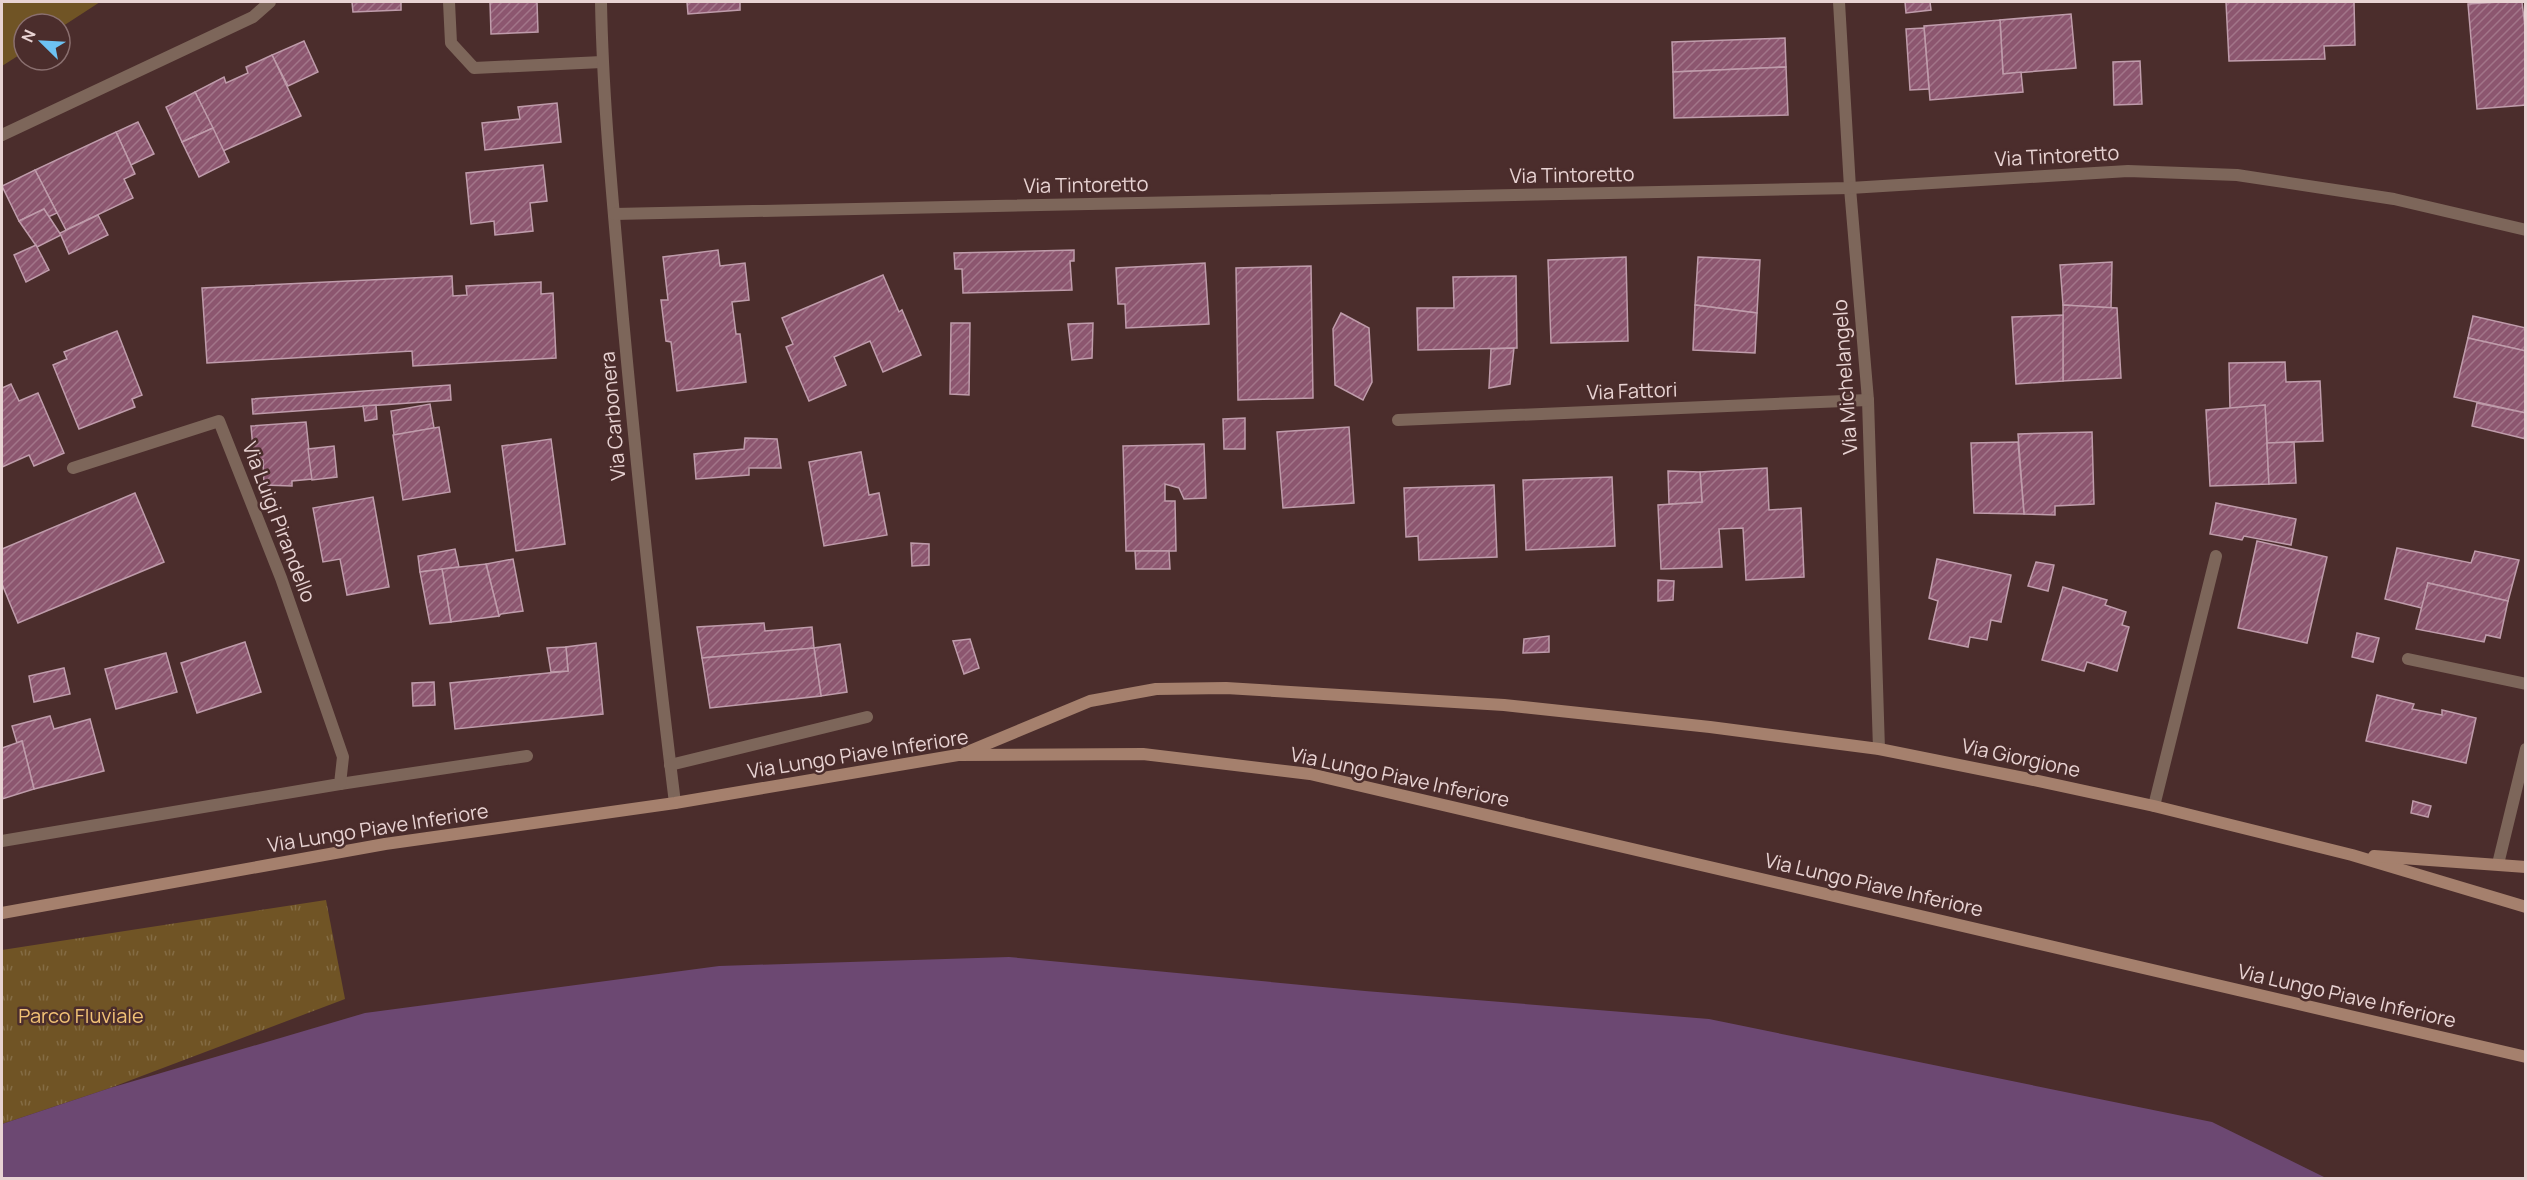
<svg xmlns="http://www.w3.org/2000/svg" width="2527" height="1180" viewBox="0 0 2527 1180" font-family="Manrope,sans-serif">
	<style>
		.grass { fill: #705425 }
		.park { fill: url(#park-tufts) }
		.water { fill: #6c4872 }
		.building { fill: url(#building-hatch); stroke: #bf9cab; stroke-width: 1.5 }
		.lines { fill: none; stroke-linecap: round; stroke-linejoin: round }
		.street { stroke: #7d665a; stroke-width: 12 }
		.secondary { stroke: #a5806d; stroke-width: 12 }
		.labels { text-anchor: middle; stroke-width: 5; stroke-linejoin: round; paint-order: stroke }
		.street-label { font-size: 20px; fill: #e8d3d3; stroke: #4b2d2c }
		.park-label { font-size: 20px; fill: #f2c276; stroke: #4b2d2c }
	</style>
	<defs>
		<pattern id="park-tufts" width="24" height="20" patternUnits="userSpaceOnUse" patternTransform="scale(1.5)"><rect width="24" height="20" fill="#705425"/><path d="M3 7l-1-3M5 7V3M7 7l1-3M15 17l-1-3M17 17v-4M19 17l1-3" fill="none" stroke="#846c44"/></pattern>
		<pattern id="building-hatch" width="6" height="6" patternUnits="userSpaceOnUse" patternTransform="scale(1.5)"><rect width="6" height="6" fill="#8c566f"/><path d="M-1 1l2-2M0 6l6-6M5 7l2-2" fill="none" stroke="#a27589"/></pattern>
	</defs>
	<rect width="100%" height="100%" fill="#4b2d2c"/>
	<polygon class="grass" points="2,2 100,2 60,28 60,24 24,24 24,52 2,66"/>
	<polygon class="park" points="326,900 345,999 110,1088 2,1124 2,950"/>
	<polygon class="water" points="1009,957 1365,991 1709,1019 2212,1122 2326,1178 2,1178 2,1124 110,1088 365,1013 719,966"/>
	<g class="building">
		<polygon points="352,2 401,2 401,10 353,12"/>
		<polygon points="490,2 537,2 538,32 491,34"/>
		<polygon points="687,2 740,2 740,10 688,14"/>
		<polygon points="1905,2 1930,2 1931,10 1906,13"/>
		<polygon points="2226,2 2354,2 2355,45 2324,46 2325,59 2229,61"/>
		<polygon points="2499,2 2522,2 2526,35 2526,105 2477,109 2468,4"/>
		<polygon points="2071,14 2076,68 2003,74 2000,20"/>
		<polygon points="2000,20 2003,74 2021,72 2023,92 1930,100 1924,26"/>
		<polygon points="1924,28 1929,89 1910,90 1906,29"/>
		<polygon points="1785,38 1786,67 1673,72 1672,42"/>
		<polygon points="304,41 318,72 288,86 272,55"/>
		<polygon points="272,55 301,116 223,151 195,92 224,77 226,83 248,73 246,67"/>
		<polygon points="2140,61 2142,104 2114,105 2113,62"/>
		<polygon points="1786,67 1788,115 1674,118 1673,72"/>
		<polygon points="195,92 213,128 182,142 166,107"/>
		<polygon points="557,103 561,142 485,150 482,123 520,119 518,107"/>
		<polygon points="138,122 154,154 131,165 116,132"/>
		<polygon points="213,128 229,162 199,177 182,142"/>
		<polygon points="116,132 135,174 124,179 133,198 66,230 35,170"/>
		<polygon points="543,165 547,201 530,203 533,231 495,235 494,221 471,224 466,173"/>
		<polygon points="35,170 57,213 48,217 44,209 19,221 2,186"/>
		<polygon points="44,209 61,235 37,247 19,221"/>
		<polygon points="98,215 108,235 69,254 60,233"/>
		<polygon points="36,245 49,270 26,282 14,255"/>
		<polygon points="718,250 720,266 745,263 749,300 732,302 736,334 740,334 746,382 677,391 671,342 666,341 661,300 668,300 663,257"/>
		<polygon points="1074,250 1074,261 1070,261 1072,290 963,293 962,269 955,269 954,253"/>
		<polygon points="1626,257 1628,341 1551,343 1548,260"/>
		<polygon points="1698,257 1760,260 1757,313 1695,305"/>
		<polygon points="2112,262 2111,308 2063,305 2060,265"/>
		<polygon points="1205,263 1209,324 1126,328 1125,304 1118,304 1116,268"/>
		<polygon points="1311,266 1313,398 1238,400 1236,268"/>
		<polygon points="883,275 899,312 902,310 921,355 883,372 870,341 834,357 846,385 809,401 786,347 793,344 782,318"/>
		<polygon points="452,276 453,296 467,295 466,286 541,282 541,294 553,293 556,358 413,366 412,351 207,363 202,288"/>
		<polygon points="1516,276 1517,348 1418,350 1417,308 1454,308 1453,277"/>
		<polygon points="1695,305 1757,313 1755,353 1693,350"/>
		<polygon points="2063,305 2117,308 2121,378 2063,381"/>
		<polygon points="1341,313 1369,328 1372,382 1363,400 1335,385 1333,329"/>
		<polygon points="2063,315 2063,381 2016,384 2012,317"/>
		<polygon points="2473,316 2526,328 2526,351 2468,338"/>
		<polygon points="951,323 970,323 969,395 950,394"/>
		<polygon points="1093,323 1092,358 1072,360 1068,324"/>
		<polygon points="117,331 142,395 132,399 135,407 79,429 53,365 67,359 64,352"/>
		<polygon points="2468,338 2526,351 2526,413 2454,397"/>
		<polygon points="1514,348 1510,384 1489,388 1491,349"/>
		<polygon points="2285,362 2286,382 2320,381 2323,441 2267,443 2265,405 2230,409 2229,363"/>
		<polygon points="11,384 19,401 38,393 64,453 34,466 29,455 2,467 2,388"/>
		<polygon points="450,385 451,400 253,414 252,399"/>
		<polygon points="2477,403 2526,413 2526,439 2472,426"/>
		<polygon points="430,404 434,428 394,435 391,411"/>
		<polygon points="376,405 377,419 365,421 363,406"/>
		<polygon points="2265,405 2269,484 2210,486 2206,410"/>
		<polygon points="1245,418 1245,449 1224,449 1223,419"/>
		<polygon points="306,422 312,479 292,481 292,486 264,485 263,460 254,460 251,426"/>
		<polygon points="439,427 450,492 403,500 393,435"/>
		<polygon points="1349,427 1354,503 1283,508 1277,432"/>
		<polygon points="2092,432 2094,504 2055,506 2055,515 2024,514 2018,434"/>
		<polygon points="745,438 777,439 781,468 749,468 749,475 696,479 694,454 744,449"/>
		<polygon points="551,439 565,544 516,551 502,446"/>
		<polygon points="2018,442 2024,514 1974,513 1971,443"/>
		<polygon points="2294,442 2296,483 2269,484 2267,443"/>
		<polygon points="1204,444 1206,498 1184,499 1179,488 1165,484 1165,501 1175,501 1176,551 1126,551 1123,446"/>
		<polygon points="334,446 337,477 312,480 308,449"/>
		<polygon points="861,452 869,495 879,493 887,535 824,546 809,462"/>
		<polygon points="1767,468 1769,510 1801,508 1804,577 1746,580 1743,528 1719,529 1722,567 1661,569 1658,505 1702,502 1700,472"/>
		<polygon points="1668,471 1700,472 1702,502 1669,504"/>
		<polygon points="1612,477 1615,546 1526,550 1523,480"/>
		<polygon points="1494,485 1497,557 1419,560 1418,536 1406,537 1404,488"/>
		<polygon points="135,493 164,562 18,623 2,584 2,549"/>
		<polygon points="373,497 389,587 347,595 340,559 323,562 313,508"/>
		<polygon points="2216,503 2296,519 2291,545 2244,536 2242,540 2210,534"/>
		<polygon points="2257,541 2327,557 2307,643 2238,628"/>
		<polygon points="911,543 929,544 929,565 912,566"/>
		<polygon points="2397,548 2471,563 2475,551 2519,560 2508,601 2428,583 2422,608 2385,599"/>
		<polygon points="455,549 459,567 420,572 418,556"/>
		<polygon points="1135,551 1169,551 1170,569 1136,569"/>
		<polygon points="513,559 523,611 501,614 499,616 486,564"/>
		<polygon points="1937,559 2011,575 2001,622 1991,620 1987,640 1970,637 1968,647 1929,639 1938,601 1929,598"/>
		<polygon points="2036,562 2054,565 2048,591 2028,586"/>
		<polygon points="486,564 499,616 451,622 442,569"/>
		<polygon points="442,569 451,622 430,624 420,572"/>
		<polygon points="1658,580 1674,581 1673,600 1658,601"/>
		<polygon points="2428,583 2508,601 2500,638 2486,635 2484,642 2416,629"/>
		<polygon points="2063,587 2107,600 2105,605 2126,612 2122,625 2129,627 2117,671 2087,662 2084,671 2042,660"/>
		<polygon points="764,623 765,631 812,627 814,648 702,658 697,627"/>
		<polygon points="2357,633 2379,638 2373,662 2352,657"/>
		<polygon points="1549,636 1549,652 1523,653 1524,639"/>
		<polygon points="970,639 979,668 964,674 953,641"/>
		<polygon points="245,642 261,692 197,713 181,663"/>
		<polygon points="596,643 603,714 455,729 450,683 568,671 566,647"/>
		<polygon points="840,644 847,692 821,696 814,648"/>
		<polygon points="566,647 568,671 551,672 547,648"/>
		<polygon points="814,648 821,696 710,708 702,658"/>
		<polygon points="166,653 177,692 116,709 105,669"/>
		<polygon points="64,668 70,694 34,702 29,676"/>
		<polygon points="434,682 435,705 413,706 412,683"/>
		<polygon points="2377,695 2414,704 2412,709 2442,715 2442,710 2476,718 2466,763 2366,741"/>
		<polygon points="50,716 54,729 90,719 104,771 34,789 22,741 17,743 12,726"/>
		<polygon points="22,741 34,789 2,799 2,748"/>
		<polygon points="2413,801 2431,806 2428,817 2411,813"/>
	</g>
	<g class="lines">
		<g class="street">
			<polyline points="449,2 451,43 474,68 602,62"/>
			<path d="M 601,2 C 603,108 614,213 623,319 C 638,481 655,642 675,803"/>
			<polyline points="1839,2 1850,188 1868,400 1879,749"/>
			<polyline points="2,135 253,17 270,2"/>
			<polyline points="614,214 1850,188 2128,171 2237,175 2394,199 2526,230"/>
			<polyline points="1398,420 1868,400"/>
			<polyline points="2408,659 2526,684"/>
			<polyline points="670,765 867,717"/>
			<polyline points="340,784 527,756"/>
			<polyline points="2154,806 2216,556"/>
			<polyline points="2,841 340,784 343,757 281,578 219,421 73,468"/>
			<polyline points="2498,864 2526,749"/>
		</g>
		<g class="secondary">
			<polyline points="965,753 1090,701 1156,689 1226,688 1504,705 1710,727 1879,749 2024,778 2154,806 2352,855 2526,907"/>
			<polyline points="2374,856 2526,867"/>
			<polyline points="2,913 385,844 675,803 958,755 1143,754 1310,774 2526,1057"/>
		</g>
	</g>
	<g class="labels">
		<g class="street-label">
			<text transform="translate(2057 156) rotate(-3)" y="7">Via Tintoretto</text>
			<text transform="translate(1572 175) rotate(-1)" y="7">Via Tintoretto</text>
			<text transform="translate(1086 185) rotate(-1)" y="7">Via Tintoretto</text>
			<text transform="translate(1845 377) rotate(-94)" y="7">Via Michelangelo</text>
			<text transform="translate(1632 391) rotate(-2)" y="7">Via Fattori</text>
			<text transform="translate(613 416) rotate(-95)" y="7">Via Carbonera</text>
			<text transform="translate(279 522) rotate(69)" y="7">Via Luigi Pirandello</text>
			<text transform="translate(858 754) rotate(-9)" y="7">Via Lungo Piave Inferiore</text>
			<text transform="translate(2021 758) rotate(12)" y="7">Via Giorgione</text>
			<text transform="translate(1400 777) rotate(12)" y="7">Via Lungo Piave Inferiore</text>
			<text transform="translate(378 828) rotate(-9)" y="7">Via Lungo Piave Inferiore</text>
			<text transform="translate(1874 885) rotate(13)" y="7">Via Lungo Piave Inferiore</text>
			<text transform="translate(2347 996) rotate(13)" y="7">Via Lungo Piave Inferiore</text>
		</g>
		<g class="park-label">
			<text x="81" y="1023">Parco Fluviale</text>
		</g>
	</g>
	<rect width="2527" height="1180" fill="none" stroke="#e8d3d3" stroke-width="6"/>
	<g transform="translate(42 42) rotate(294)"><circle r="28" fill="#4b2d2c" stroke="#8a6f6f" stroke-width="1.5"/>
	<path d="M0-4.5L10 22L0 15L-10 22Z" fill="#6dc2f3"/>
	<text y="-9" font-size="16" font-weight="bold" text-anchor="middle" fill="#e8d3d3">N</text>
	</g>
</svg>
